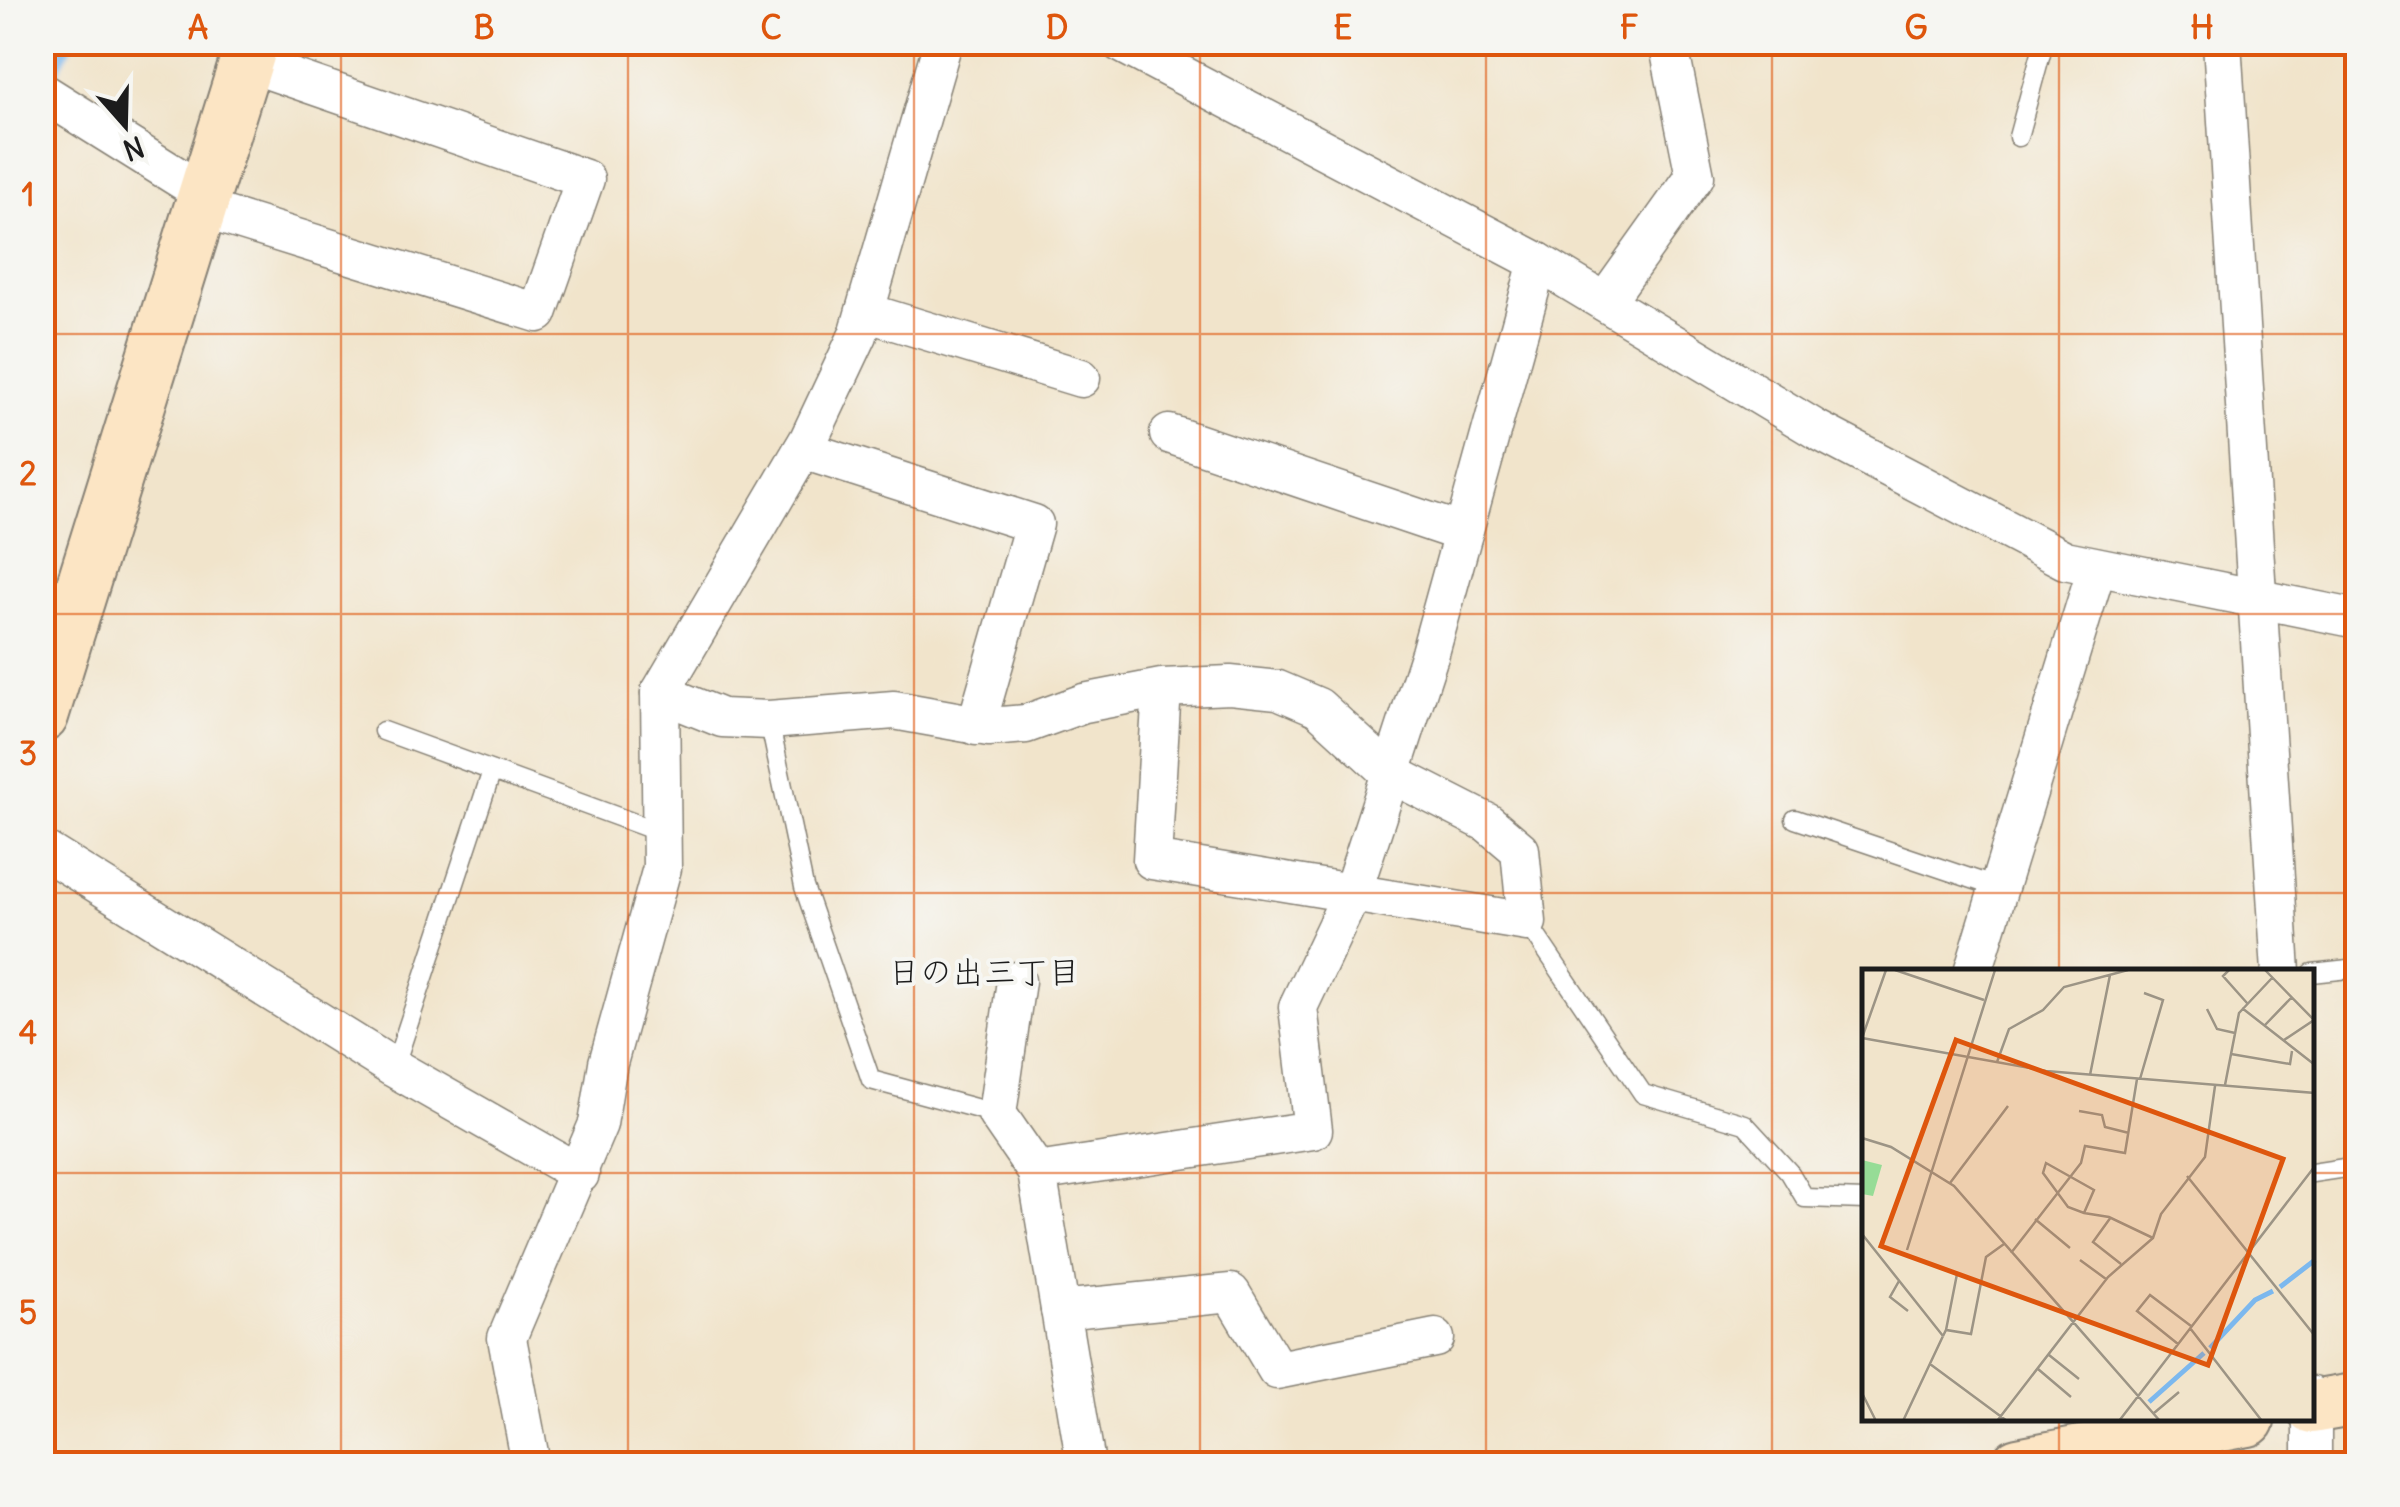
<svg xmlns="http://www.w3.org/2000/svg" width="2400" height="1507" viewBox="0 0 2400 1507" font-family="Delius,'Klee One',sans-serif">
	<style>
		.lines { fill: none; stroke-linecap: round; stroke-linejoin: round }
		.stream { stroke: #7cb8ee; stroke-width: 12 }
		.lane-casing { stroke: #868074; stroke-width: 21 }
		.street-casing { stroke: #868074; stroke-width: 41 }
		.secondary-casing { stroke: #868074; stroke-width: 56 }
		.lane { stroke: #fff; stroke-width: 18 }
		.street { stroke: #fff; stroke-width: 38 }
		.secondary { stroke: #fce5c4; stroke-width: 52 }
		.grid { fill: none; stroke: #de560d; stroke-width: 2.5; stroke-opacity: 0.55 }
		.labels { text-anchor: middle; stroke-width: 8; stroke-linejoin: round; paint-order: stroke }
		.neighbourhood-label { font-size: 32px; fill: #1c1c1c; stroke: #f6f6f2 }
		.inset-river { fill: none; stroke: #7cb8ee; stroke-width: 5 }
		.inset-road { fill: none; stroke: #9c9485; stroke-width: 2.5 }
		.view { fill: #de560d; fill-opacity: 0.15; stroke: #de560d; stroke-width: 5 }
		.inset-edge { fill: none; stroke: #1c1c1c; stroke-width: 5 }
		.neatline { fill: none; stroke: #de560d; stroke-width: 4 }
		.grid-label { font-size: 32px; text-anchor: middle; font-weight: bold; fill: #de560d }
	</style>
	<rect width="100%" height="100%" fill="#f6f6f2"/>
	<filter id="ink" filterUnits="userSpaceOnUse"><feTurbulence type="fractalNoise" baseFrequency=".01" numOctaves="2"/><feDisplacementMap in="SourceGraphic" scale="20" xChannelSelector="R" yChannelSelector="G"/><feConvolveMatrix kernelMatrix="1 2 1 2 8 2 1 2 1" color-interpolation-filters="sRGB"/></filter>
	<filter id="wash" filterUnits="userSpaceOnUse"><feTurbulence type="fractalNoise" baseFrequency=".0048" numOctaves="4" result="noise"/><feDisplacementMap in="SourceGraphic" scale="40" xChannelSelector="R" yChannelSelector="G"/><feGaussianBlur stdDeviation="2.25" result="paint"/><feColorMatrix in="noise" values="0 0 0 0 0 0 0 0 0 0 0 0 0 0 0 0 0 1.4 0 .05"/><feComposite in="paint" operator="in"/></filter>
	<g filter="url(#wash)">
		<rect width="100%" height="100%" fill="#f1e4cb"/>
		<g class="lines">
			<polyline class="stream" points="43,89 68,42"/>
		</g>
	</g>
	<g filter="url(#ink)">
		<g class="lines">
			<g class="lane-casing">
				<g id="lane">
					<polyline points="2018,137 2044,42"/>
					<polyline points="769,720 804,887 871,1080 997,1114"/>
					<polyline points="383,731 662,833"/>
					<polyline points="1795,819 1999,888"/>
					<polyline points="1527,922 1643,1094 1745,1124 1790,1173 1805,1198 1865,1200"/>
					<polyline points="2312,973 2358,968"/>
					<polyline points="394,1068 492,771"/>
					<polyline points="2312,1173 2358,1166"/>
				</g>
			</g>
			<g class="street-casing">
				<g id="street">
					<polyline points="1119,42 1538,262 1817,430 2065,560 2358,619"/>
					<polyline points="2222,42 2281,972"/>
					<polyline points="42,92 205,194"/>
					<polyline points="200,208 538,313 585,179 246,62"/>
					<polyline points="1605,302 1695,176 1668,42"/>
					<polyline points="865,312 1081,378"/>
					<polyline points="1169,434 1463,533"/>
					<polyline points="803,450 1034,524 976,726"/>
					<polyline points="660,693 722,718 769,720 894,710 989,727 1026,724 1084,703 1162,688 1230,685 1278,690 1318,707 1390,773 1488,823 1520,850 1527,922 1152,860 1162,688"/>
					<polyline points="42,849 394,1068 580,1174"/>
					<polyline points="1973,972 2097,567"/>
					<polyline points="1016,981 997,1114 1037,1172"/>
					<polyline points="1060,1310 1231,1293 1277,1370 1435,1338"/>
					<polyline points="531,1464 507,1338 598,1124 608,1063 662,868 660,693 809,439 858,335 943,42"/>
					<polyline points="1086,1464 1037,1172 1313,1130 1298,1007 1352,893 1430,653 1538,262"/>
					<polyline points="2312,1464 2312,1396"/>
				</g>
			</g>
			<g class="secondary-casing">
				<g id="secondary">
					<polyline points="42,716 252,42"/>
					<polyline points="2312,1407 2358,1399"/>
					<polyline points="2018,1464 2248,1420"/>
				</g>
			</g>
			<use href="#lane" class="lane"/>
			<use href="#street" class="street"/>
			<use href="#secondary" class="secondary"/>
		</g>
	</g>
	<path class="grid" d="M 341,42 L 341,1464M 628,42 L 628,1464M 914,42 L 914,1464M 1200,42 L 1200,1464M 1486,42 L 1486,1464M 1772,42 L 1772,1464M 2059,42 L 2059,972M 42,334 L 2358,334M 42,614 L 2358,614M 42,893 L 2358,893M 42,1173 L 1865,1173M 2312,1173 L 2358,1173M 2059,1420 L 2059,1464"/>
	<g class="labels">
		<g class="neighbourhood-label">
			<text x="984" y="983">日の出三丁目</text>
		</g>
	</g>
	<g transform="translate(1862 969)">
		<rect width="452" height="452" fill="#f1e4cb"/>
		<path d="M 0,191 L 20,196 L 11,227 L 0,225 Z" fill="#96dc96"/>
		<path class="inset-river" d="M 418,318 L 453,291M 348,379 L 393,331 L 411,322M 287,433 L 342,384"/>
		<path class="inset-road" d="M 33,1 L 122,31M 367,1 L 361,7 L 385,34M 403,1 L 452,51 L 422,71M 380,39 L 453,96M 345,40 L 355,60 L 373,64M 403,56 L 430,28M 0,69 L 24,1M 0,69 L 184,102 L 453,124M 369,85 L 428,95 L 430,82M 135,93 L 147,60 L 181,41 L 202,18 L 266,1M 228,106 L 248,6M 278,110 L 301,31 L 282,24M 363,116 L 377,44 L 410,9M 217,142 L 240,146 L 243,158 L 267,164M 0,169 L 29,178 L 92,217 L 298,452M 325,207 L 453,367M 88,214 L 146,137M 222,244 L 232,221 L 184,194 L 181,204 L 206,238 L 222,244 L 247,248 L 291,269M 249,248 L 231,273 L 259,295M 173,250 L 208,279M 0,265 L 81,367M 45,281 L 133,1M 149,284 L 219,194 L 223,177 L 263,184 L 275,110M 218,291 L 244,310M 37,312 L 28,328 L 46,342M 328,359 L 400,452M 84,361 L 95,305M 81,367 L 84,361 L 109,365 L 124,288 L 142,275M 316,375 L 275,342 L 288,326 L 329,357M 187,386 L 217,410M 68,395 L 145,452M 176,400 L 209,428M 0,424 L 14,452M 292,444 L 317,423M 41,452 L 81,367M 135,452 L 246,308 L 291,269 L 299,245 L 343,188 L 353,117M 257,452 L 453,197"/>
		<path class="view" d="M 94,71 L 421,190 L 346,396 L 19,277 Z"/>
		<rect width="452" height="452" class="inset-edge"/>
	</g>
	<rect width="2400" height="1507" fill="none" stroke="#f6f6f2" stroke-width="110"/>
	<g transform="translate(125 125) rotate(160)" stroke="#f6f6f2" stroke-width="8" paint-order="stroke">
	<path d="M0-8L18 38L0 25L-18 38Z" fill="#1c1c1c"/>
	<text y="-15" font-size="28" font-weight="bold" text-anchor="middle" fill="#1c1c1c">N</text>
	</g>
	<rect x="55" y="55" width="2290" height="1397" class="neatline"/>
	<g class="grid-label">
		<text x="198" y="39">A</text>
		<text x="484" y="39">B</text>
		<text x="771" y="39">C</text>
		<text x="1057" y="39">D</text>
		<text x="1343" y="39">E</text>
		<text x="1629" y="39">F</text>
		<text x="1916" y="39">G</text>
		<text x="2202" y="39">H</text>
		<text x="28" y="206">1</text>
		<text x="28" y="485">2</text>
		<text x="28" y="765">3</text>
		<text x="28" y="1044">4</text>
		<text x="28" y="1324">5</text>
	</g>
</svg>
